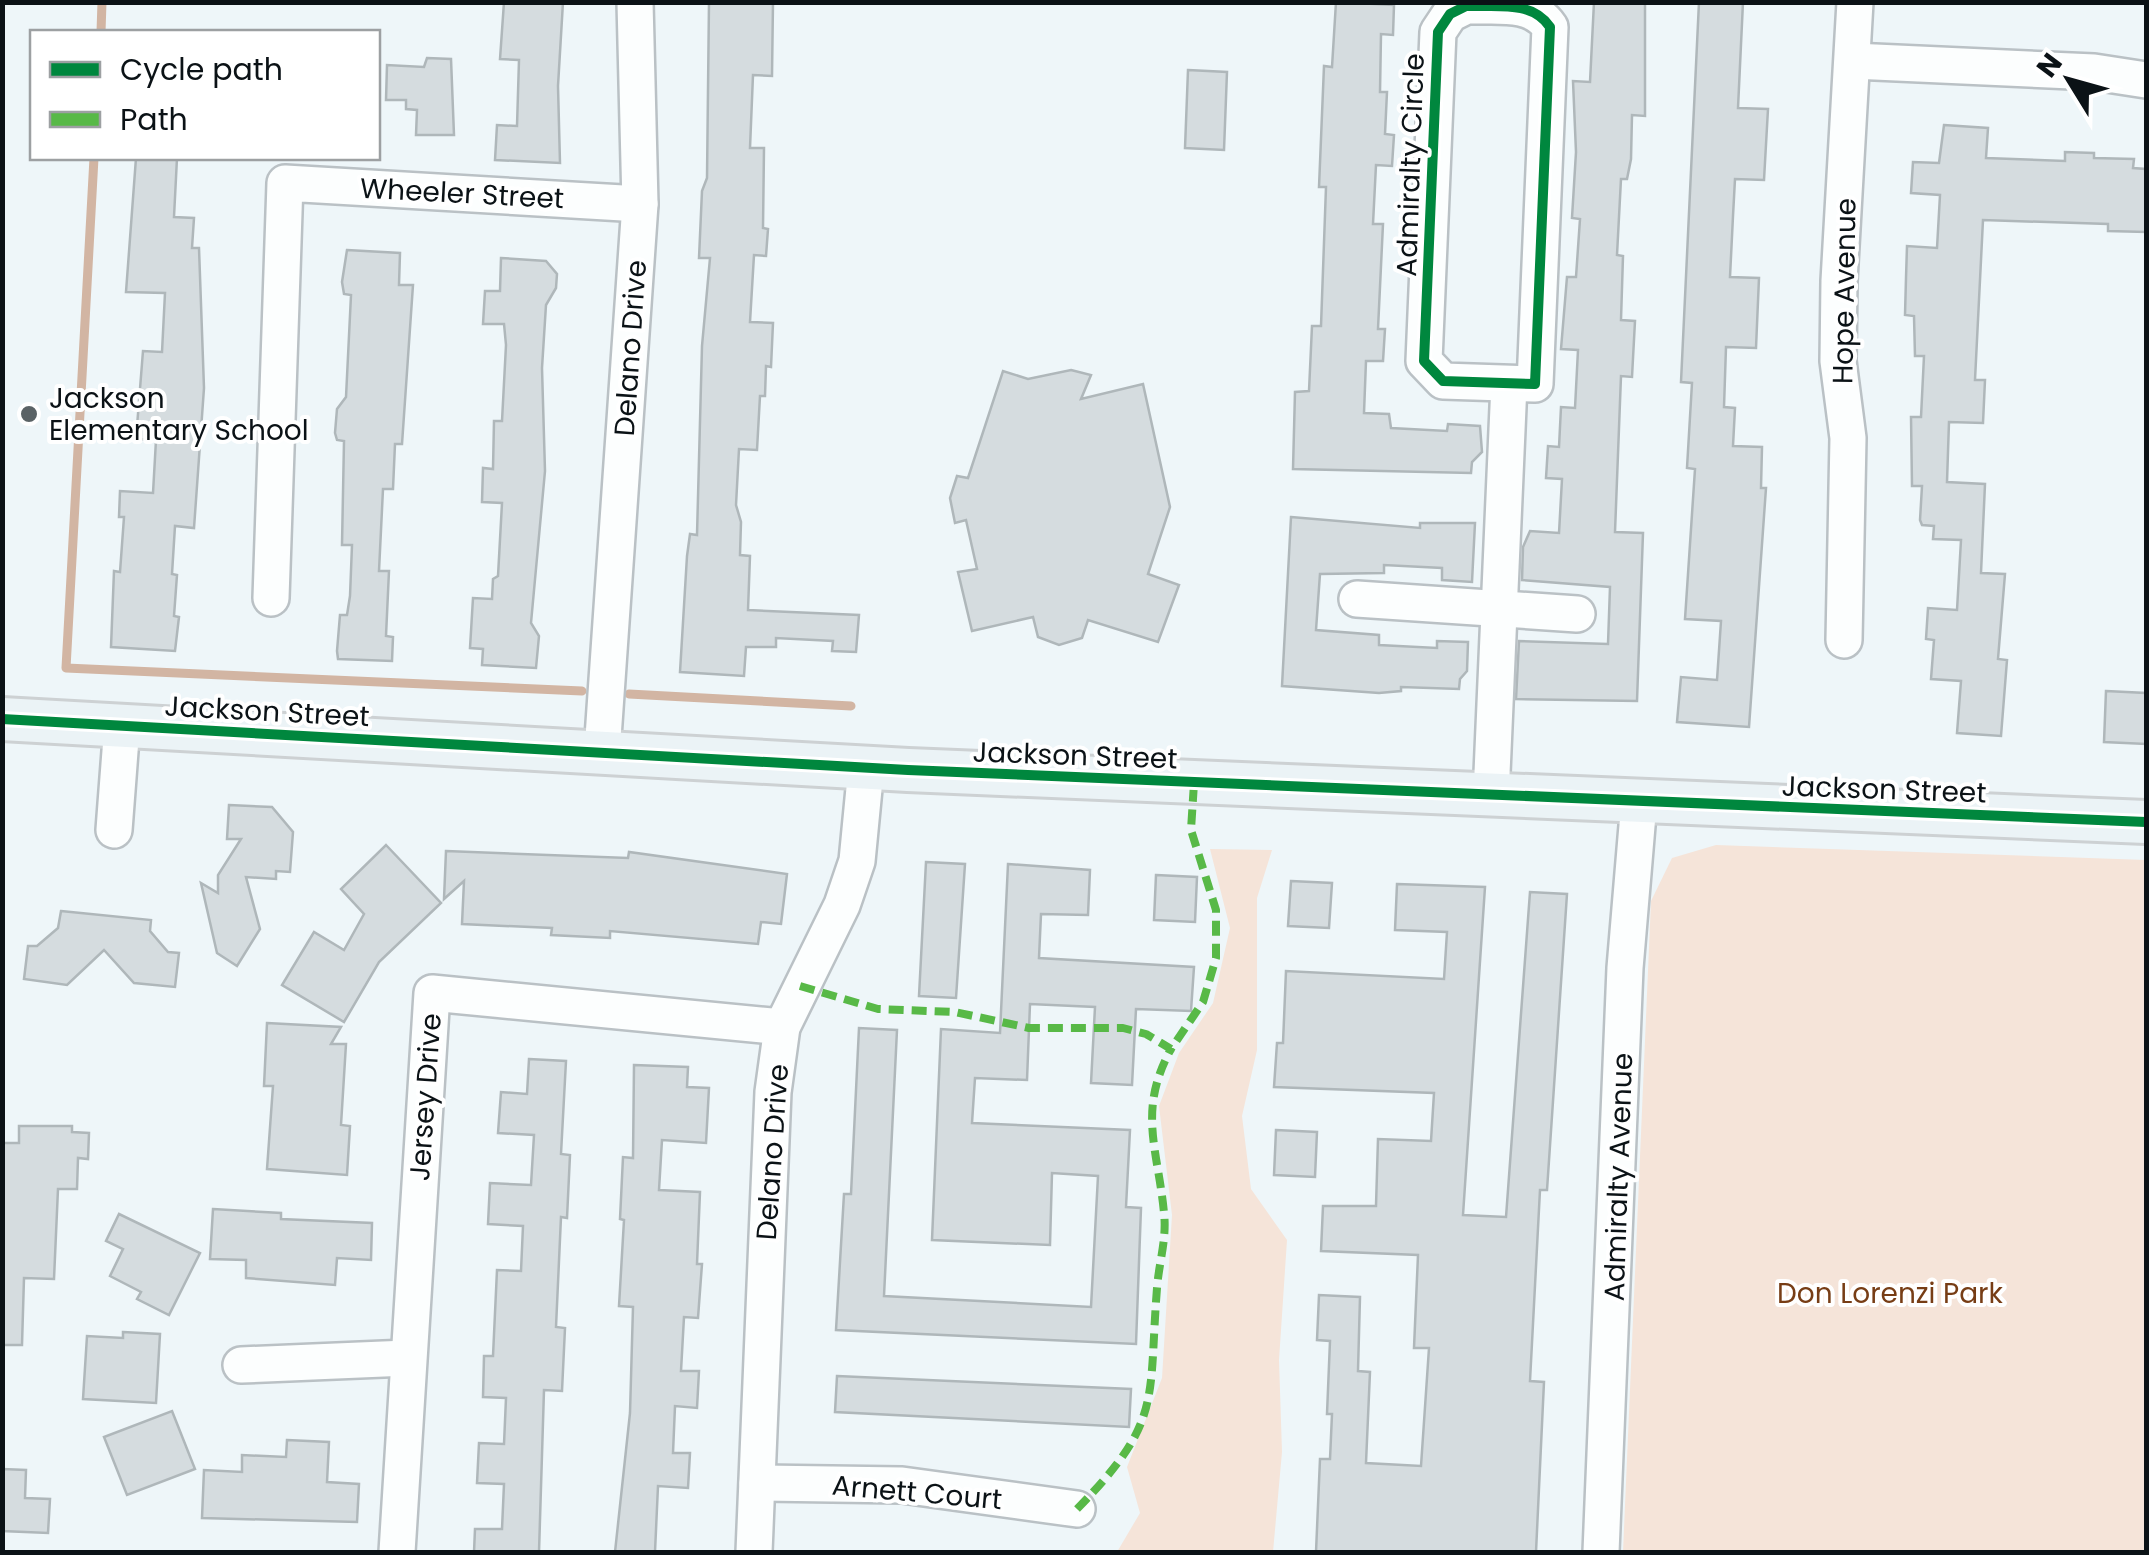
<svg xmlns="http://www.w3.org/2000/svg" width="2149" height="1555" viewBox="0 0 2149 1555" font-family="Poppins,sans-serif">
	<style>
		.green { fill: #f5e4d9 }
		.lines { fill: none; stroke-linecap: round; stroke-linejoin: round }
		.stream { stroke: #d2b5a3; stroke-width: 9 }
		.building { fill: #d5dcdf; stroke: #afb7ba; stroke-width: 2.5 }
		.minor-casing { stroke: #bac1c5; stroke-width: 40 }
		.major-casing { stroke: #cdd1d3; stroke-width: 48 }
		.minor { stroke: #fcfefe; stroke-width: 35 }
		.major { stroke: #ebf3f6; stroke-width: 42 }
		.quiet { stroke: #58b947; stroke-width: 8; stroke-dasharray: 15 8; stroke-linecap: butt }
		.cycleway-casing { stroke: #fff; stroke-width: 16 }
		.cycleway { stroke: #00873e; stroke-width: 10 }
		.poi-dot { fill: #5a6265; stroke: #fff; stroke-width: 4 }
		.labels { text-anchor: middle; stroke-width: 8; stroke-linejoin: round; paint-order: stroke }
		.street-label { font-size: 28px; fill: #0b1216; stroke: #fff }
		.poi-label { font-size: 28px; fill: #0b1216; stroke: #fff; text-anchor: start }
		.park-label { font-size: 28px; fill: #773d15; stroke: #fff }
	</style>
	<rect width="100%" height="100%" fill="#eef6f9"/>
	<g class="green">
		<polygon points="1716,845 2146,860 2146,1552 1623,1552 1651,901 1672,858"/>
		<polygon points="1210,849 1272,850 1257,898 1257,1050 1242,1116 1251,1189 1287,1240 1279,1360 1282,1452 1273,1552 1117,1552 1140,1513 1127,1467 1162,1378 1172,1215 1159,1106 1179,1053 1213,1003 1230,928"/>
	</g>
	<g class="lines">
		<g class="stream">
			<polyline points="101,32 102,2"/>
			<polyline points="94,158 66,668 582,691"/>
			<polyline points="629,694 851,706"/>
		</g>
	</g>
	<g class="building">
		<polygon points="504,2 563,2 558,86 560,163 495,160 497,125 517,126 519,60 500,59"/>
		<polygon points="709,2 773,2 772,76 753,75 750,148 764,148 763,228 768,229 766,256 754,255 750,322 773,323 771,367 766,366 765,396 760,396 757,450 739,449 736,505 741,522 740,555 750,556 748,610 859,615 856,652 832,651 833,641 776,638 776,647 746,647 744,676 680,672 687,556 690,534 697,535 702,346 710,258 699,258 702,191 707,178"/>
		<polygon points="1336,2 1394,5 1393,35 1381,34 1380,92 1387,92 1385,134 1394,135 1392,166 1376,165 1373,224 1383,224 1378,329 1385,329 1383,361 1366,361 1364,413 1389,414 1391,428 1447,431 1448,424 1480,426 1482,452 1472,462 1471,473 1293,469 1295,392 1309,391 1312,326 1321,326 1326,187 1319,187 1324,66 1332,67"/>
		<polygon points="1594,2 1645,2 1645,116 1632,115 1631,159 1627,179 1621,179 1617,255 1623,256 1621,320 1635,321 1632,377 1621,376 1615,532 1643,533 1637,701 1516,699 1519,641 1608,644 1610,587 1522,580 1523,547 1530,531 1559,533 1562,479 1546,478 1548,446 1559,447 1561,407 1575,408 1578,350 1561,349 1567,277 1576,277 1580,219 1572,218 1576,152 1573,81 1590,82"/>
		<polygon points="1699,2 1743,2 1738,108 1768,109 1764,180 1735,179 1733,216 1730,277 1759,278 1756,348 1726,347 1724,407 1735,408 1733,446 1762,447 1761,488 1766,488 1749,727 1677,722 1681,677 1717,680 1721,621 1685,619 1695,469 1687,468 1692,383 1681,382"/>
		<polygon points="427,58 451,59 454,135 416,135 417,110 406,109 406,100 386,100 387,65 424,67"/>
		<polygon points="1188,70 1227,72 1224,150 1185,148"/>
		<polygon points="1944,125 1988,128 1986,158 2065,161 2065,152 2094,153 2094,158 2134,159 2133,168 2146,169 2146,232 2108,231 2108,224 1983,220 1975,380 1985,380 1983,423 1949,422 1947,482 1985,484 1981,573 2005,574 1998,659 2007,660 2001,736 1957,733 1961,681 1931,679 1934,640 1926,639 1928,608 1957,610 1961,540 1933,539 1934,526 1922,525 1920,520 1922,486 1912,486 1911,417 1921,417 1924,356 1915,356 1914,316 1905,315 1906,278 1907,246 1937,248 1940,195 1911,193 1913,162 1939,163"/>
		<polygon points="136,158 177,158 174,217 194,218 192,248 199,248 204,388 194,528 175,526 172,574 177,575 174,616 179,617 175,651 111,647 114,571 120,572 124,517 119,517 120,491 153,493 156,440 136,439 143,351 162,352 165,293 126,292"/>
		<polygon points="347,250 400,253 399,285 413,285 402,444 395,444 393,489 383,489 379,571 389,571 386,636 393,637 392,661 338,659 337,651 340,615 347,615 350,596 352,545 342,545 344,441 337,440 335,433 337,409 346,397 351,295 344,294 342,282"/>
		<polygon points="501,258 546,261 557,274 556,288 546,305 542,368 545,471 531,623 539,636 536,668 482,665 483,649 470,648 473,598 492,599 493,579 498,576 502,503 482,502 483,468 493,469 494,421 502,421 506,345 504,324 483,324 485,291 500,291"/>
		<polygon points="1071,370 1091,375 1081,399 1143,384 1170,507 1148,574 1179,585 1158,642 1088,620 1082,638 1059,645 1038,637 1033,617 972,631 958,572 977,569 966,520 955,523 950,498 957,476 968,478 1003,371 1028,379"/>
		<polygon points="1291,517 1420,528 1420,523 1475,523 1472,582 1442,580 1442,568 1384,565 1384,573 1320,574 1316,630 1379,635 1379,645 1437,648 1437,641 1468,642 1467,671 1460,679 1459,689 1401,687 1401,691 1379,693 1282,686"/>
		<polygon points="2106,691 2146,693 2146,744 2104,742"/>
		<polygon points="229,805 272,807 293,832 290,872 276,871 276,879 246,877 260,929 237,966 217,953 201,883 218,893 218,875 241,839 227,839"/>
		<polygon points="386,845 441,903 379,962 344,1022 282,985 314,932 344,950 364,914 341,889"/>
		<polygon points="446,851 628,858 629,852 787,874 781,924 761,922 758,944 610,931 610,938 551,935 552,928 462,924 464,881 444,899"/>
		<polygon points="926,862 965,864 956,998 919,996"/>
		<polygon points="1008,864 1090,870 1088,915 1041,914 1039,958 1194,967 1191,1011 1136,1009 1132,1085 1091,1083 1095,1007 1030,1004 1027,1080 975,1078 972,1123 1130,1130 1126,1207 1141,1208 1136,1344 836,1330 844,1194 851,1194 859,1028 897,1030 884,1296 1091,1307 1098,1176 1052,1173 1050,1245 932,1240 941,1029 1000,1033"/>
		<polygon points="1156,875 1197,877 1195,922 1154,920"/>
		<polygon points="1291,881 1332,883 1329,928 1288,926"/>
		<polygon points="1397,884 1485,887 1463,1215 1506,1217 1530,892 1567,894 1547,1190 1540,1190 1530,1381 1544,1382 1536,1552 1316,1552 1320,1459 1330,1459 1332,1414 1327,1414 1330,1341 1317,1340 1319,1295 1360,1297 1358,1371 1370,1372 1366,1463 1421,1466 1429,1348 1414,1348 1418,1255 1321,1251 1323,1206 1376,1206 1378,1139 1431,1141 1434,1093 1274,1087 1277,1043 1283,1043 1286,971 1444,979 1447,932 1395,930"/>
		<polygon points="61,911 151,920 150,931 168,952 179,953 175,987 134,983 104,950 67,985 24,979 28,946 37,946 58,928"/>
		<polygon points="267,1023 341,1027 331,1044 346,1044 341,1125 350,1126 347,1175 267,1169 273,1086 264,1086"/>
		<polygon points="529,1059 566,1061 561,1154 570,1155 567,1218 561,1217 556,1327 565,1328 562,1391 544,1390 539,1552 474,1552 475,1529 502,1529 504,1484 477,1483 479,1443 504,1444 506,1398 483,1397 484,1356 493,1356 497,1270 521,1271 523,1226 488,1224 490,1183 531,1185 534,1135 498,1133 501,1092 527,1094"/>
		<polygon points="634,1065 688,1067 687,1087 709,1088 706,1143 662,1140 659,1190 700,1192 697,1264 702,1264 698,1318 684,1317 681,1371 699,1371 697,1408 675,1406 673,1453 690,1453 688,1488 658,1486 655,1552 615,1552 630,1413 633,1307 619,1306 624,1220 620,1219 623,1157 633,1158"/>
		<polygon points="19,1126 72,1126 72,1132 89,1133 88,1159 78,1158 77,1189 58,1189 54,1279 24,1278 22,1345 2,1345 2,1143 19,1143"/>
		<polygon points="1276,1130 1317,1132 1315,1177 1274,1175"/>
		<polygon points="213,1209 281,1213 281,1219 372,1223 371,1260 337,1258 335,1285 246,1278 246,1260 210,1259"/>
		<polygon points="119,1214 200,1253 169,1315 137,1299 141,1292 110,1276 123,1249 106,1241"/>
		<polygon points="123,1332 160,1334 156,1403 83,1399 87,1336 123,1338"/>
		<polygon points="837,1376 1131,1389 1129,1427 835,1412"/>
		<polygon points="172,1411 195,1469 127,1495 104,1437"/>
		<polygon points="287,1440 329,1442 327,1482 359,1484 357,1522 202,1518 204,1470 242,1472 242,1455 286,1457"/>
		<polygon points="2,1469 26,1470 25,1498 50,1499 48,1533 2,1531"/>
	</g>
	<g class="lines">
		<g class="minor-casing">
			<g id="minor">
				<path d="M 1466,6 C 1496,7 1532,0 1550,27 L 1535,384 L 1443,381 L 1424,361 L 1438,32 L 1450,14 Z"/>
				<polyline points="1853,61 2094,72 2146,80"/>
				<polyline points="271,598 285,183 640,204"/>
				<polyline points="1357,599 1577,614"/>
				<polyline points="1844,640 1848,438 1838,361 1839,281 1855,2"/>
				<polyline points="602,752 640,204 635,2"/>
				<polyline points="1491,796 1509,384"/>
				<polyline points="114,830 122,725"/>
				<polyline points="241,1365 407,1358"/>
				<polyline points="757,1483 902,1485 1077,1509"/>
				<polyline points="397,1552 432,993 782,1027"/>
				<polyline points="754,1552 773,1092 782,1027 842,905 857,861 866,768"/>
				<polyline points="1601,1552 1625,968 1639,802"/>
			</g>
		</g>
		<g class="major-casing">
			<polyline id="major" points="2,719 908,770 2146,822"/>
		</g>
		<use href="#minor" class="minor"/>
		<use href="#major" class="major"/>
		<g class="quiet">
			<polyline points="800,986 878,1009 955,1012 1029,1028 1123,1028 1146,1034 1171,1049 1203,1002 1216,958 1216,910 1191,830 1194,783"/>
			<path d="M 1077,1509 C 1163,1421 1148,1402 1157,1288 C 1159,1262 1167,1239 1164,1213 C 1158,1149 1137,1111 1171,1049"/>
		</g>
		<g class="cycleway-casing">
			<g id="cycleway">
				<path d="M 1466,6 C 1496,7 1532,0 1550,27 L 1535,384 L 1443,381 L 1424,361 L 1438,32 L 1450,14 Z"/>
				<polyline points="2,719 908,770 2146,822"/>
			</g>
		</g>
		<use href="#cycleway" class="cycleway"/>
	</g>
	<circle class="poi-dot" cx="29" cy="414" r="10"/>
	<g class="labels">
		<g class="street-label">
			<text transform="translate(1410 165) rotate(-88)" y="10">Admiralty Circle</text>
			<text transform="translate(462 193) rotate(3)" y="10">Wheeler Street</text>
			<text transform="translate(1844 291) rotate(-89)" y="10">Hope Avenue</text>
			<text transform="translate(630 348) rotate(-86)" y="10">Delano Drive</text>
			<text transform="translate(267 711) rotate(3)" y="10">Jackson Street</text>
			<text transform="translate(1075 755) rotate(2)" y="10">Jackson Street</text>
			<text transform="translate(1884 789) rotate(2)" y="10">Jackson Street</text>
			<text transform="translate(425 1097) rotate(-86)" y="10">Jersey Drive</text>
			<text transform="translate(772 1152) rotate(-86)" y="10">Delano Drive</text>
			<text transform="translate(1618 1177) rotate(-88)" y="10">Admiralty Avenue</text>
			<text transform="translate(917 1492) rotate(5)" y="10">Arnett Court</text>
		</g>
		<g class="poi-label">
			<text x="49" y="408">Jackson<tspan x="49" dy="32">Elementary School</tspan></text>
		</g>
		<g class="park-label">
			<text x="1890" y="1303">Don Lorenzi Park</text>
		</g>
	</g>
	<rect width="2149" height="1555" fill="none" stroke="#0b1216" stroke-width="10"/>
	<rect x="30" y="30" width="350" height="130" fill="#ffffff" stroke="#9da0a2" stroke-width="2.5"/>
	<rect x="50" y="62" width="50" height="15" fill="#00873e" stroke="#9da0a2" stroke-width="2.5"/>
	<text x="120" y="80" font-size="30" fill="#0b1216">Cycle path</text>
	<rect x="50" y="112" width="50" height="15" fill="#58b947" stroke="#9da0a2" stroke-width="2.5"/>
	<text x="120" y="130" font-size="30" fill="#0b1216">Path</text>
	<g transform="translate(2069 80) rotate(307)" stroke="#ffffff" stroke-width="8" paint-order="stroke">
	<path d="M0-8L18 38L0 25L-18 38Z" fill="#0b1216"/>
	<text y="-15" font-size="28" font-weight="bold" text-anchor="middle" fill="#0b1216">N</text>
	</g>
</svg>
